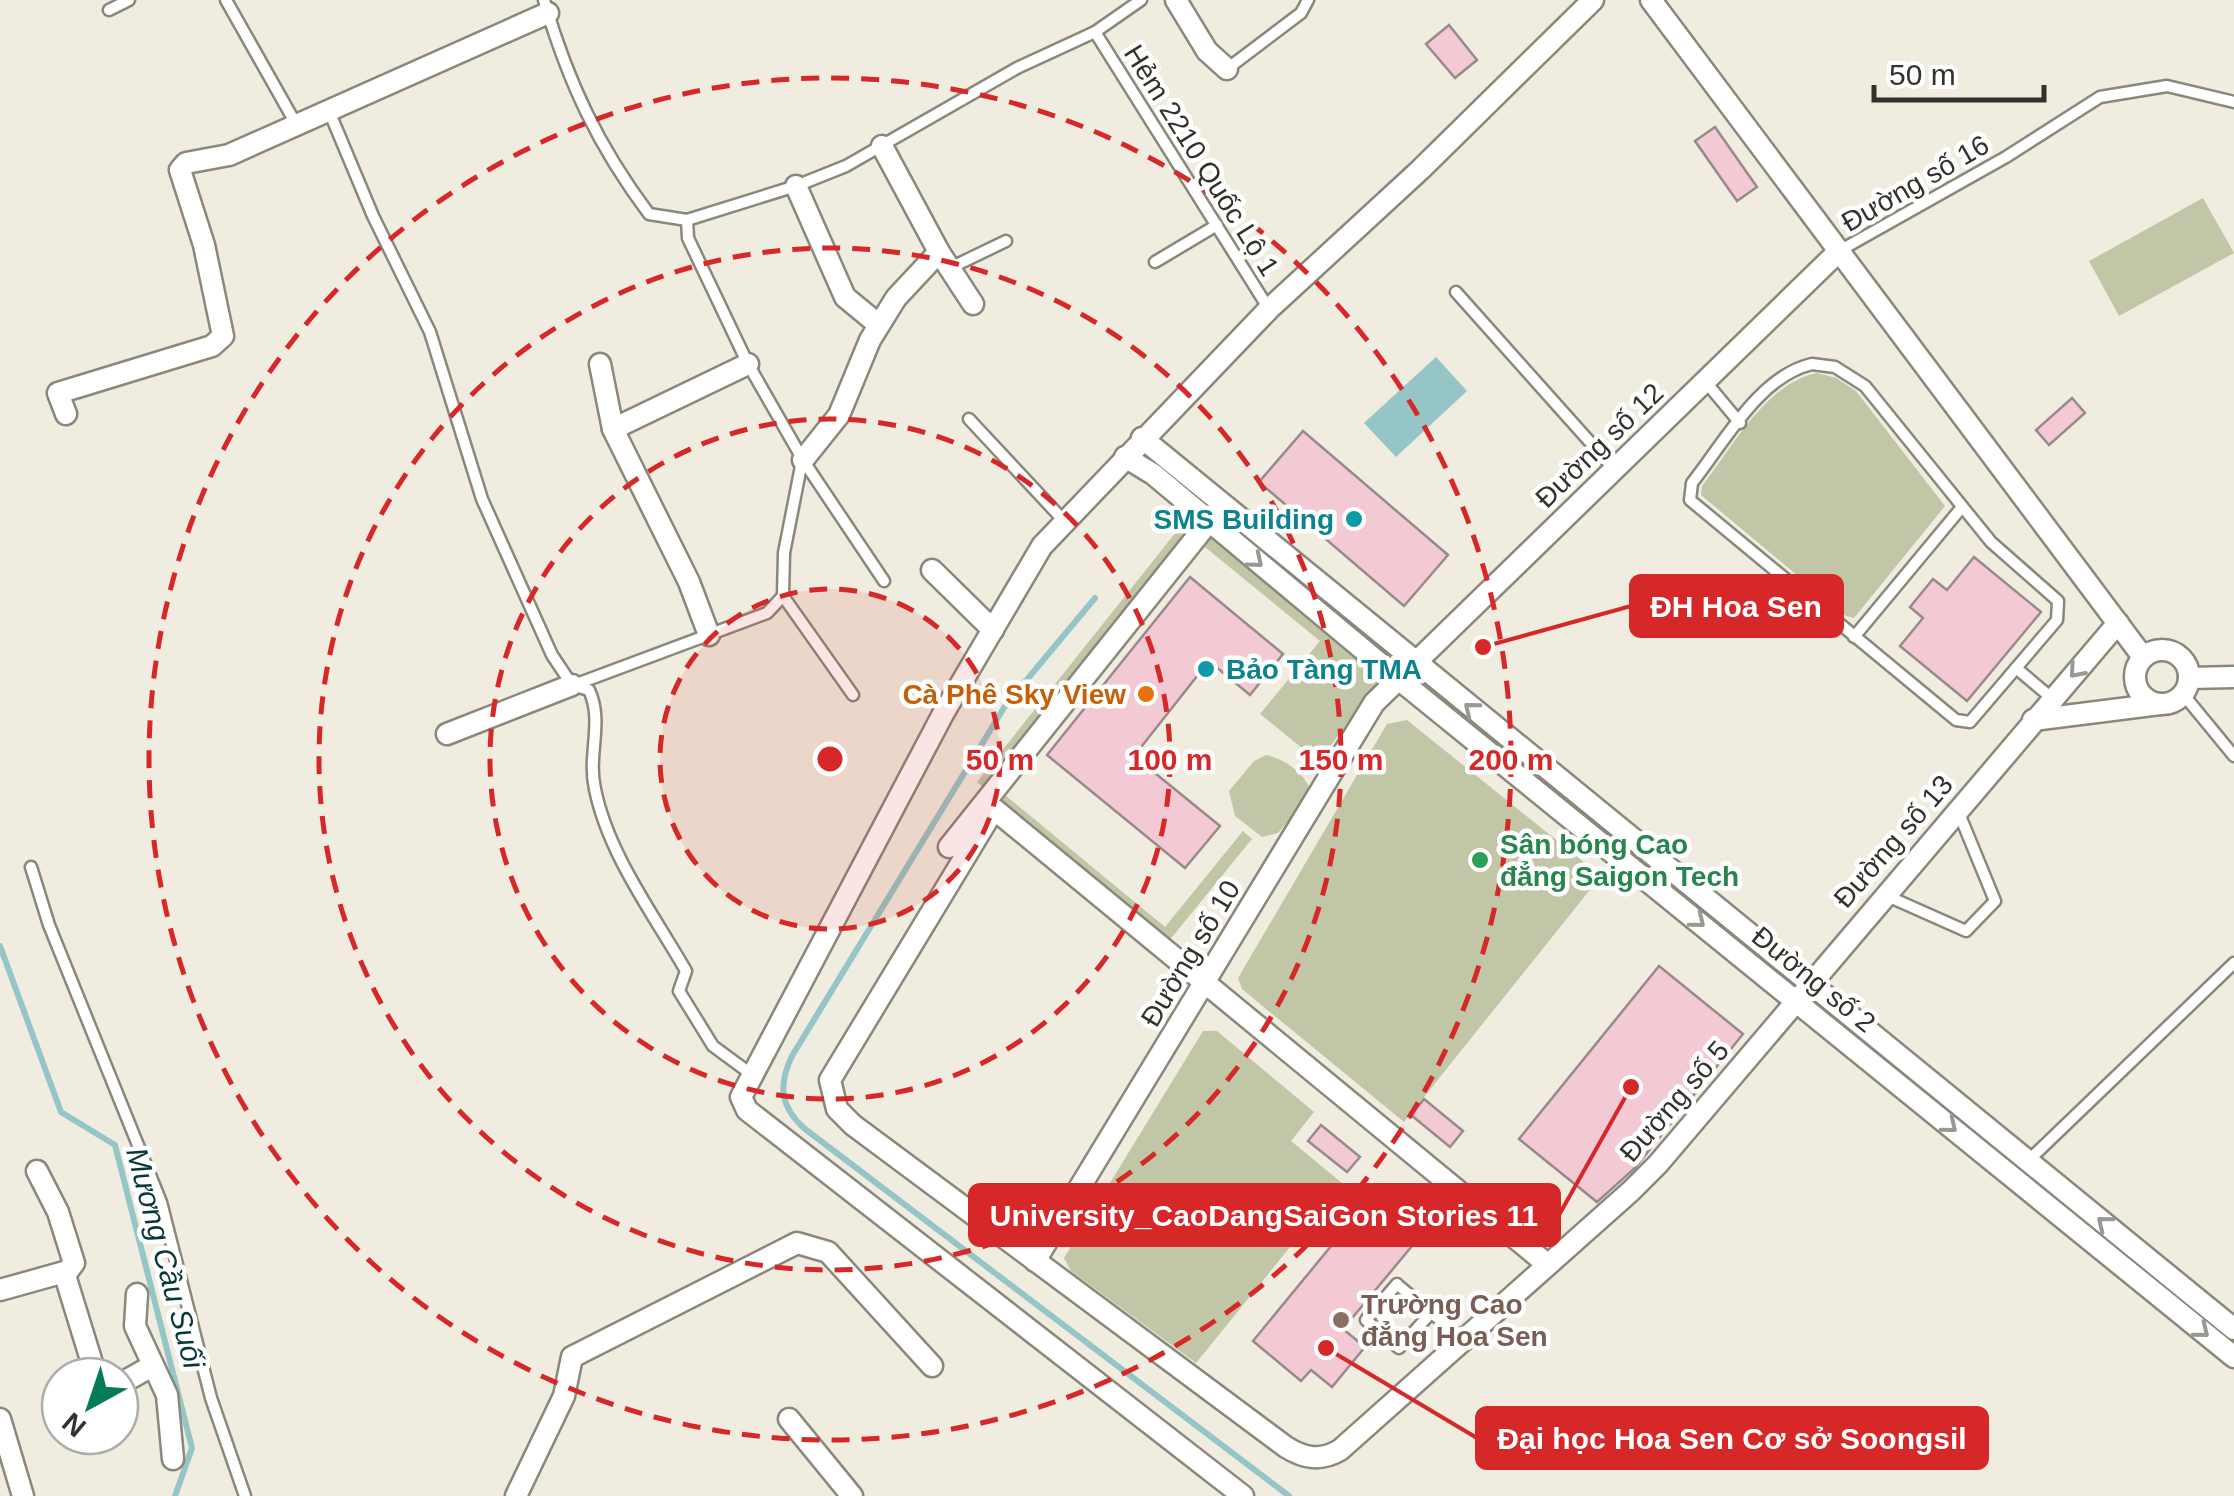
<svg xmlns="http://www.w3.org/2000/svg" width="2234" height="1496" viewBox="0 0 2234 1496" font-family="Helvetica,sans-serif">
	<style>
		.green { fill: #c1c6a6 }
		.water { fill: #95c5c7 }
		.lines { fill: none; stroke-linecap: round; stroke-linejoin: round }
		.stream { stroke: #95c5c7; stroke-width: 6 }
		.building { fill: #f3c9d4; stroke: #98898d; stroke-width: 2.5 }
		.service-casing { stroke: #8a877b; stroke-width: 15 }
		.minor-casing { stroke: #8a877b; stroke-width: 25 }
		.service { stroke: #fff; stroke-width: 10 }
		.minor { stroke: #fff; stroke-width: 20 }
		.oneway { stroke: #989895 }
		.ring { fill: none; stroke: #d62828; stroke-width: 5; stroke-dasharray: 18 12 }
		.culture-dot { fill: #0f9aa8; stroke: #fff; stroke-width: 4 }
		.food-dot { fill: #e8710a; stroke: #fff; stroke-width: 4 }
		.leisure-dot { fill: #2e9e5b; stroke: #fff; stroke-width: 4 }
		.education-dot { fill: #8d6e63; stroke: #fff; stroke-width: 4 }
		.labels { text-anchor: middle; stroke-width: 9; stroke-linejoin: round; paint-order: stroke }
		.street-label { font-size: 28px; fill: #32312b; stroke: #fff }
		.culture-label { font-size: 28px; font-weight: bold; fill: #0d838f; stroke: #fff; text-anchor: end }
		.food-label { font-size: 28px; font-weight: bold; fill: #c56008; stroke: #fff; text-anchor: end }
		.leisure-label { font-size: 28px; font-weight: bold; fill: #27864d; stroke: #fff; text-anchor: start }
		.education-label { font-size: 28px; font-weight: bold; fill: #785e54; stroke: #fff; text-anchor: start }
		.water-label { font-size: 30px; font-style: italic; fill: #073739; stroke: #fff }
		.centre { fill: #d62828; stroke: #fff; stroke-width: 5 }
		.ring-label { font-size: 30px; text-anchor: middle; font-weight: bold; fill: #d62828; stroke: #fff; stroke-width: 9; stroke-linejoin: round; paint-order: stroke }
		.leader { fill: none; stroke: #d62828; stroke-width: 4 }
		.callout-dot { fill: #d62828; stroke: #fff; stroke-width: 4 }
		.callout { fill: #d62828; stroke: #d62828; stroke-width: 4 }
		.callout-label { font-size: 30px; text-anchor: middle; font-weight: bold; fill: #fff }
	</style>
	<rect width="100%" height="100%" fill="#f0ede0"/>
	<g class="green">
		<polygon points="2203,198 2234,253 2119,316 2089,261"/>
		<path d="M 1817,373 L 1836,378 L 1856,391 L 1945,506 L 1854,618 L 1846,616 L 1701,495 L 1702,486 C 1732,448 1766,383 1817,373 Z"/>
		<polygon points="1188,517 1385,678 1318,761 1260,714 1320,641 1189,534 988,781 1165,927 1243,831 1252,839 1168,942 977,782"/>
		<polygon points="1407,720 1601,876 1404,1122 1242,989 1238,978 1387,724"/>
		<path d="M 1266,755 C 1284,758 1309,776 1311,794 L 1278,833 L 1262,837 L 1235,816 L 1229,791 L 1254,761 Z"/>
		<polygon points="1203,1031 1217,1031 1314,1112 1291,1141 1342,1183 1196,1363 1071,1271 1064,1258"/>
	</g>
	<polygon class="water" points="1436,357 1467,391 1396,457 1364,423"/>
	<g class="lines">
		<g class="stream">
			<path d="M 1095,598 L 1005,706 L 792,1056 C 778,1085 780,1107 805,1129 L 1289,1496"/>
			<polyline points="0,946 61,1112 115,1145 192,1448 175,1496"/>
		</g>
	</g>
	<g class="building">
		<polygon points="1449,25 1477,60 1455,78 1426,44"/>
		<polygon points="1715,127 1757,187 1737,201 1695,141"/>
		<polygon points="2072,398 2085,413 2049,445 2036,430"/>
		<polygon points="1303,431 1448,555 1404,606 1259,482"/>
		<polygon points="1974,557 2041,612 1967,701 1900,646 1923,618 1910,607 1933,579 1947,590"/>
		<polygon points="1190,577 1283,654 1250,695 1209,661 1134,756 1220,826 1185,868 1047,755"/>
		<polygon points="1659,966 1743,1034 1635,1168 1597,1202 1519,1139"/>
		<polygon points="1424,1099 1463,1131 1450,1147 1411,1115"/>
		<polygon points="1321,1125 1360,1157 1347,1172 1308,1141"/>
		<polygon points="1373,1195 1422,1234 1343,1329 1365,1347 1332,1387 1311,1370 1301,1381 1253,1341"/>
	</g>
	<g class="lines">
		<g class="service-casing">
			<g id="service">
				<polyline points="226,0 296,124"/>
				<path d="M 544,0 C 568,82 598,146 649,214 L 687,220 L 796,186 L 846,166 L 1017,68 L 1095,32"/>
				<polyline points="1141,0 1095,32 1269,309"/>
				<polyline points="109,10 129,0"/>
				<polyline points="1227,69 1301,13 1308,0"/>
				<path d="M 329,111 L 373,216 L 430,332 L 482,499 L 552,655 L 572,685 L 589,690 C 604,722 587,755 595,789 C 608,854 654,915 686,971 L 679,991 L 713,1046 L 751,1074"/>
				<polyline points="687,220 688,238 748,364 803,460 884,581"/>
				<polyline points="1839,251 2006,157 2100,97 2167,86 2234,102"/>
				<polyline points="1155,262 1217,225"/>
				<polyline points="950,268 1006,241"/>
				<polyline points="1456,292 1614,469"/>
				<path d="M 1812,364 L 1835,367 L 1865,386 L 1991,542 L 2058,601 L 2057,620 L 1970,722 L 1956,720 L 1690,500 L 1692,483 C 1724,443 1759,376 1812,364 Z"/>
				<polyline points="1705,381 1740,423"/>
				<polyline points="969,419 1065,522"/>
				<polyline points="802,461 784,553 783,596 853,695"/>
				<polyline points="1854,637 1962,507"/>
				<polyline points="2016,668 2054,700"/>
				<polyline points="574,685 767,613 783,596"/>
				<polyline points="2183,694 2234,756"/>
				<polyline points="31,867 49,925 161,1202 211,1398 245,1496"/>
				<polyline points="1885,895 1966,931 1995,901 1958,811"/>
				<polyline points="2028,1161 2234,963"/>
				<polyline points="1431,1313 1399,1348 1366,1320 1397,1284 1399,1286 1464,1340"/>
			</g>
		</g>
		<g class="minor-casing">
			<g id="minor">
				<polyline points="1176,0 1207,51 1227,69"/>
				<polyline points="1651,0 2143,657"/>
				<polyline points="796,186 845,297 879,325"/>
				<polyline points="939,252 973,304"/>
				<polyline points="600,364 613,429 689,582 709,635"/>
				<polyline points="66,414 58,393 212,346 223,336 204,245 180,170 186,163 229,155 548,13"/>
				<polyline points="613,429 748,364"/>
				<polyline points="1142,438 2234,1329"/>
				<polyline points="1125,457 1153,474 1396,677 2234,1357"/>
				<polyline points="803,460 839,415 870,340 896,298 939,252 882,146"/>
				<polyline points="932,570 993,630"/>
				<circle cx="2162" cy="677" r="27"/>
				<polyline points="2189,678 2234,677"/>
				<polyline points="2033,720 2160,704"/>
				<polyline points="447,734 572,685"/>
				<polyline points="949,847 1215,514"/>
				<polyline points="1035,1261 1374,703 1839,251"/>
				<path d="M 1548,1265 L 994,809 L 830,1080 L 837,1109 L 853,1125 L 1286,1447 C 1305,1459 1321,1461 1340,1450 L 1631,1191 L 1658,1164 L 2118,623"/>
				<polyline points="64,1272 96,1376"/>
				<polyline points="0,1290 68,1271 74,1263 58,1212 37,1171"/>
				<polyline points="137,1294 135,1326 167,1395 173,1459"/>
				<polyline points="120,1384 152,1366"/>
				<polyline points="0,1419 23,1496"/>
				<polyline points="789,1419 852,1496"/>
				<polyline points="516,1496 564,1396 572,1357 797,1243 828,1252 932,1366"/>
				<polyline points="1243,1496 747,1110 741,1097 943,714 1042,546 1269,309 1420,170 1593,0"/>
			</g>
		</g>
		<use href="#service" class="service"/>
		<use href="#minor" class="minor"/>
	</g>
	<defs><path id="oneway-chevron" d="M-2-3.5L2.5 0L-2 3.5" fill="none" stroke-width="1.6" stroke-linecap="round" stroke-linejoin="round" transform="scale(2.5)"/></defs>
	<g class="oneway">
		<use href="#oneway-chevron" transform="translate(1256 561) rotate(40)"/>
		<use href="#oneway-chevron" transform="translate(2076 671) rotate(131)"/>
		<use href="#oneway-chevron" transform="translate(1471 709) rotate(-141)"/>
		<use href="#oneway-chevron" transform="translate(1698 921) rotate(39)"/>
		<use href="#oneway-chevron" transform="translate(1950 1126) rotate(39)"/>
		<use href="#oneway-chevron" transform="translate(2104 1223) rotate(-141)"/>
		<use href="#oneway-chevron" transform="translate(2202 1331) rotate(39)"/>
	</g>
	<circle cx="830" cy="759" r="170" fill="#d62828" fill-opacity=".12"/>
	<g class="ring">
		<circle cx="830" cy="759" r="170"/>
		<circle cx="830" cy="759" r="340"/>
		<circle cx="830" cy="759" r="511"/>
		<circle cx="830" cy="759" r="681"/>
	</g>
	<g class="culture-dot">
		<circle cx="1354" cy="519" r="10"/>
		<circle cx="1206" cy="669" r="10"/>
	</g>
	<circle class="food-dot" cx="1146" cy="694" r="10"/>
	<circle class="leisure-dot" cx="1480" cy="860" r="10"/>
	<circle class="education-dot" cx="1341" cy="1320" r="10"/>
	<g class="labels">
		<g class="street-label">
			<text transform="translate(1202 160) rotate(58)" y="10">Hẻm 2210 Quốc Lộ 1</text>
			<text transform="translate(1915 183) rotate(-30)" y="10">Đường số 16</text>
			<text transform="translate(1599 445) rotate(-44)" y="10">Đường số 12</text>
			<text transform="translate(1893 841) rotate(-49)" y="10">Đường số 13</text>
			<text transform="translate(1190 953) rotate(-59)" y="10">Đường số 10</text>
			<text transform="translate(1814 979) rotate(39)" y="10">Đường số 2</text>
			<text transform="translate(1674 1101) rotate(-49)" y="10">Đường số 5</text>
		</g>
		<g class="culture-label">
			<text x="1334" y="529">SMS Building</text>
			<text x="1226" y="679" text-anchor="start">Bảo Tàng TMA</text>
		</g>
		<g class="food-label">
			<text x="1126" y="704">Cà Phê Sky View</text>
		</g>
		<g class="leisure-label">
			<text x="1500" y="854">Sân bóng Cao<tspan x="1500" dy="32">đẳng Saigon Tech</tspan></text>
		</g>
		<g class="education-label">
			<text x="1361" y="1314">Trường Cao<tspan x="1361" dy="32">đẳng Hoa Sen</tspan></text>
		</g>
		<g class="water-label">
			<text transform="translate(165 1258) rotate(75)" y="10">Mương Cầu Suối</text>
		</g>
	</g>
	<circle cx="830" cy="759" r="15" class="centre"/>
	<g class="ring-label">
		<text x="1000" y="770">50 m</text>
		<text x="1170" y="770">100 m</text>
		<text x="1341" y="770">150 m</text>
		<text x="1511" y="770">200 m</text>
	</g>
	<path class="leader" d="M1483 647L1631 606M1631 1087L1559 1215M1326 1348L1477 1438"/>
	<g class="callout-dot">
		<circle cx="1483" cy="647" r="10"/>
		<circle cx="1631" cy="1087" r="10"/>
		<circle cx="1326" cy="1348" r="10"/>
	</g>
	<g class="callout">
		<rect x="1631" y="576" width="211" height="60" rx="10"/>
		<rect x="970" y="1185" width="589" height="60" rx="10"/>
		<rect x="1477" y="1408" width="510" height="60" rx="10"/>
	</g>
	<g class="callout-label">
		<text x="1736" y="617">ĐH Hoa Sen</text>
		<text x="1264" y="1226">University_CaoDangSaiGon Stories 11</text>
		<text x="1732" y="1449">Đại học Hoa Sen Cơ sở Soongsil</text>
	</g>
	<g transform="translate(90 1406) rotate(220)"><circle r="48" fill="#ffffff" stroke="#adadaa" stroke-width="2.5"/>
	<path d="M0-8L18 38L0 25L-18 38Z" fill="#067b57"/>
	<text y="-15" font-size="28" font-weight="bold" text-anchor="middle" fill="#32312b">N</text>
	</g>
	<path d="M1874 85v15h170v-15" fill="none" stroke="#32312b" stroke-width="5"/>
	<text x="1889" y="85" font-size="30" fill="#32312b" stroke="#ffffff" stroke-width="8" paint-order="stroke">50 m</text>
</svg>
